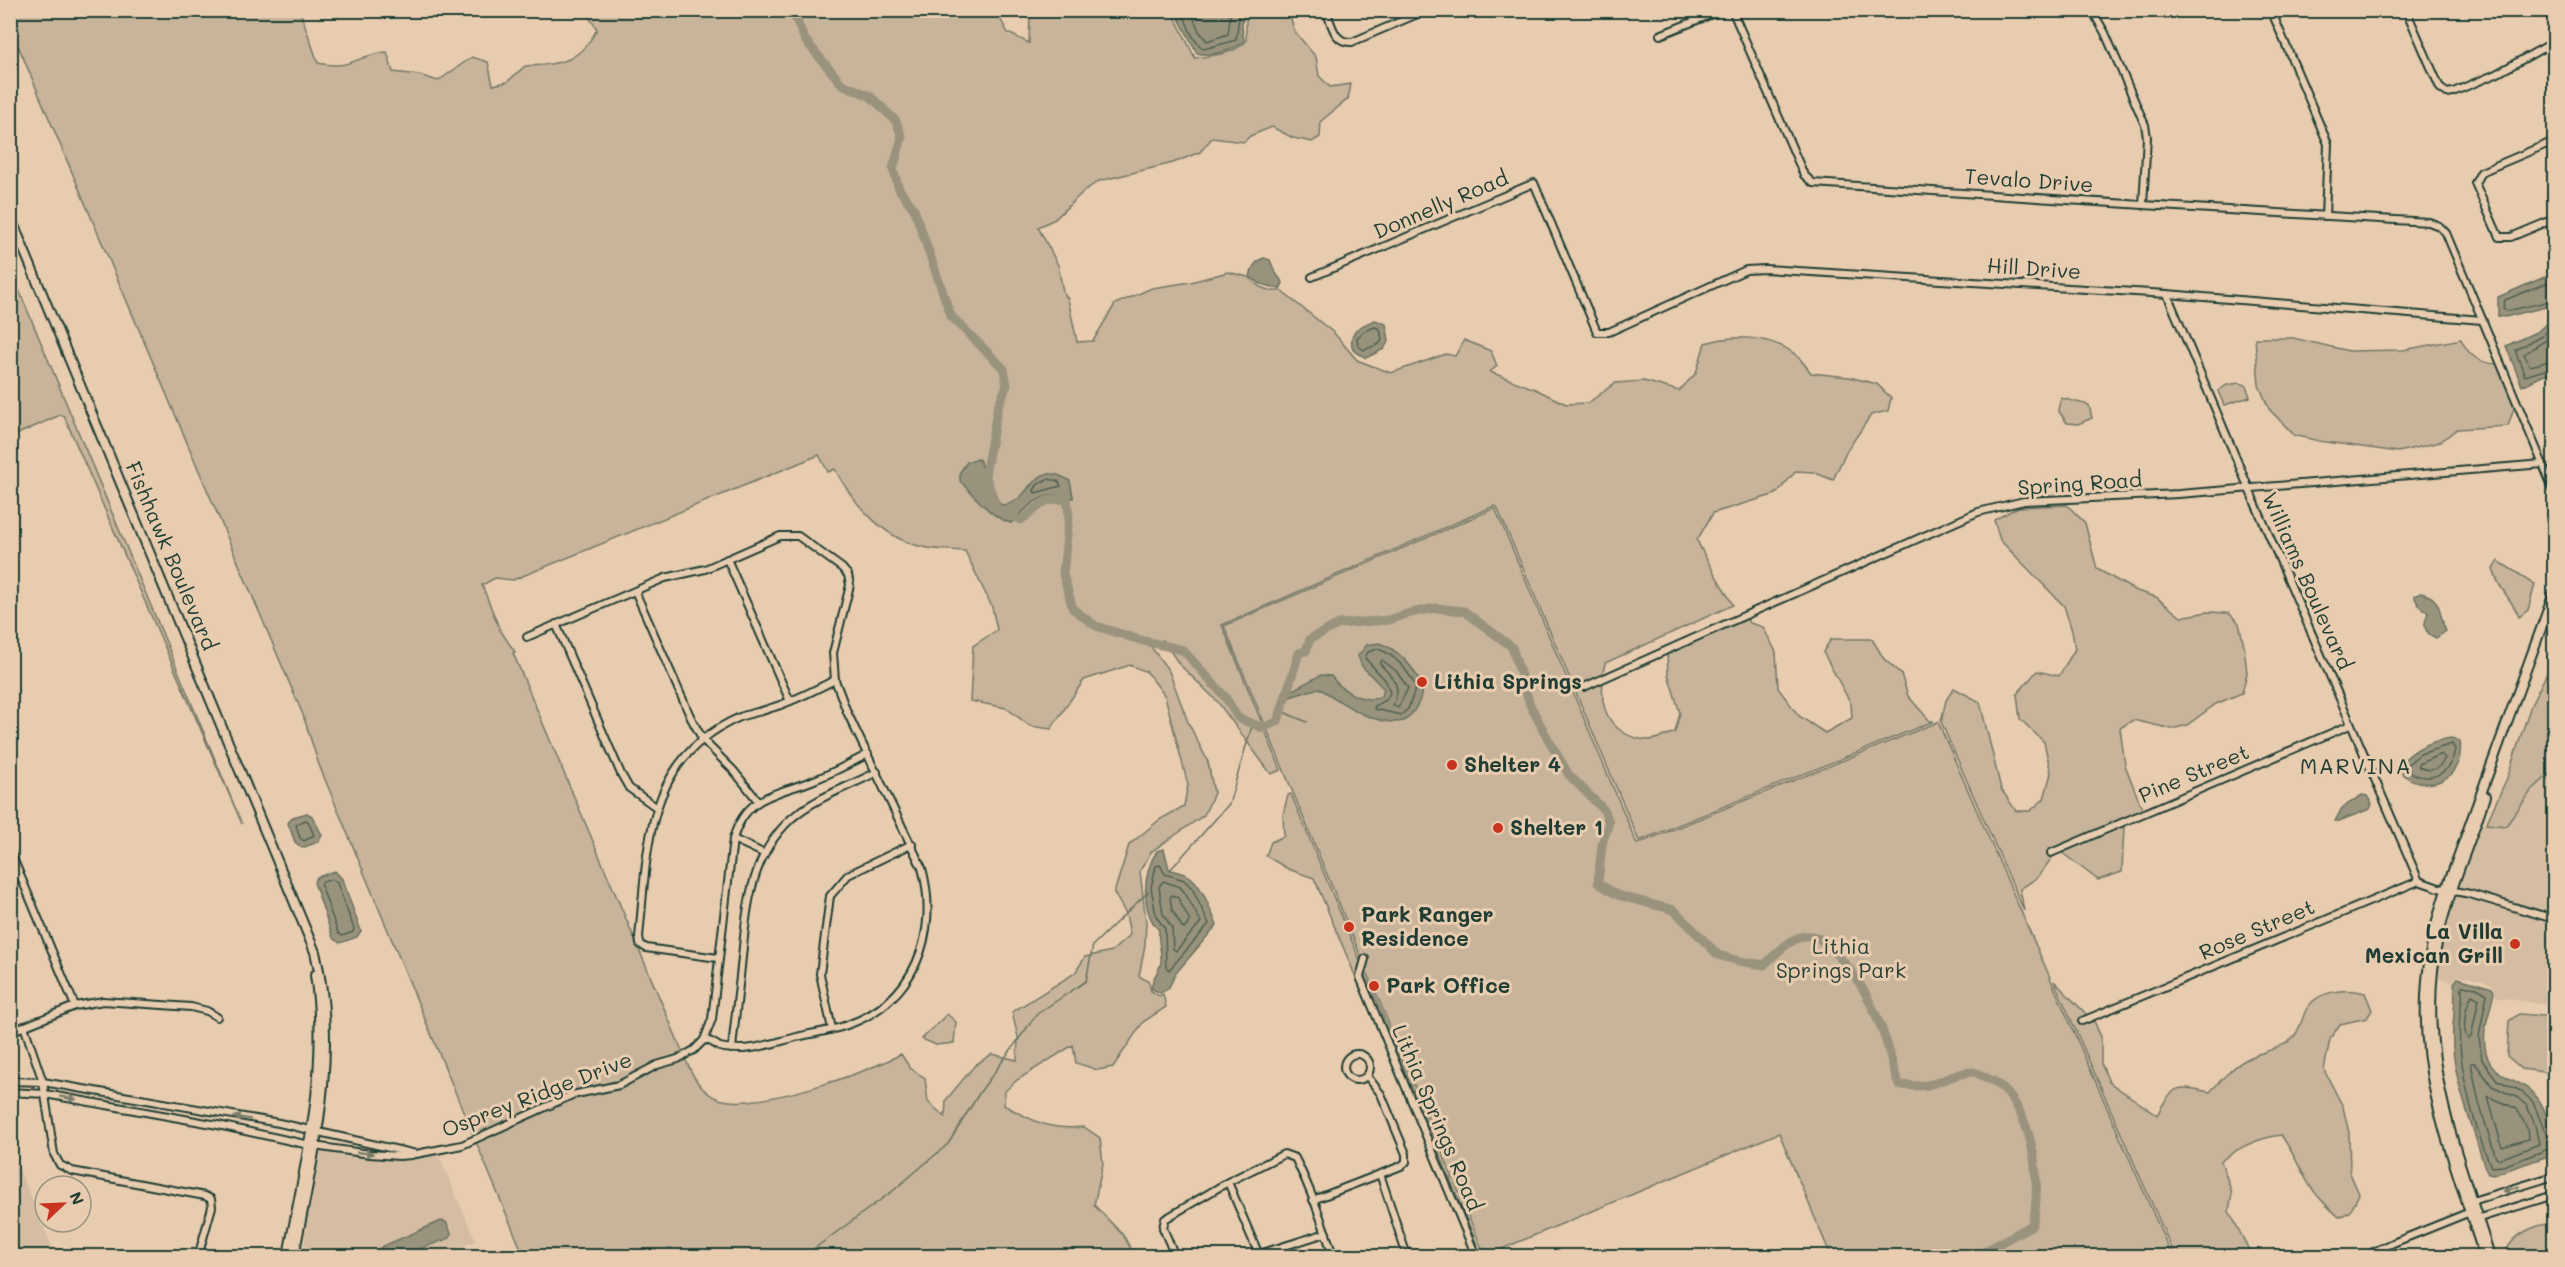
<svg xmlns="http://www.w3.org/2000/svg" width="2565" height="1267" viewBox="0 0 2565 1267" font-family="Mali,sans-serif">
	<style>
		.built { fill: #d4bda2 }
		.green { fill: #c7b49a; stroke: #737867; stroke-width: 1.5; fill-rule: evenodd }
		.water { fill: #99937e; stroke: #687160; stroke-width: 1.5 }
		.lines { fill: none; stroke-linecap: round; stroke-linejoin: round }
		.shore { stroke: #505f52; stroke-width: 1.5 }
		.stream { stroke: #687160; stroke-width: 1.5 }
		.river { stroke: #99937e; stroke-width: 9 }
		.minor-casing { stroke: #1f3d34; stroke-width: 10 }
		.major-casing { stroke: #1f3d34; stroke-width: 12 }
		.minor { stroke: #e8ccaf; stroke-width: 6 }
		.major { stroke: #e8ccaf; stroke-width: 8 }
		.oneway { fill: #797d6b }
		.poi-dot { fill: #c8321e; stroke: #e8ccaf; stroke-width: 2 }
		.labels { text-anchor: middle; stroke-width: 6; stroke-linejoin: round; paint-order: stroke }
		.street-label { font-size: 21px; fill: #1f3d34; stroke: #e8ccaf }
		.poi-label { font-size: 21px; font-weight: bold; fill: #1f3d34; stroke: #e8ccaf; text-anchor: start }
		.park-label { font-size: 21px; fill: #274339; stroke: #e8ccaf }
		.neighbourhood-label { font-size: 22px; letter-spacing: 1.5px; fill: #1f3d34; stroke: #e8ccaf }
	</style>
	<rect width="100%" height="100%" fill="#e8ccaf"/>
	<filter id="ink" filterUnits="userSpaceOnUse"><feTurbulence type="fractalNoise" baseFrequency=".0167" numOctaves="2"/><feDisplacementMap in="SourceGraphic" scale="12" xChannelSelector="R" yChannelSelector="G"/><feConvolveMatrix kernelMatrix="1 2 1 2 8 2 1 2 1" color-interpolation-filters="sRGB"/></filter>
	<g filter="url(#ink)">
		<g class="built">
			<polygon points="2554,770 2554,916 2456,889 2480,822 2486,824 2520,807 2532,790"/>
			<polygon points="2454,894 2554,922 2554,1006 2496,997 2494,986 2480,980 2459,976 2452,982 2436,977 2442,936"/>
			<polygon points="317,1149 398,1159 438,1154 476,1241 436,1256 400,1256 450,1238 451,1233 446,1222 441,1221 374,1253 373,1256 302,1256"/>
			<polygon points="10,1150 11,1150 56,1256 11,1256"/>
		</g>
		<g class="green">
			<path d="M 10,11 L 300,11 L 318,63 C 351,71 358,54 387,52 L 393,72 L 419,75 L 438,81 L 472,57 L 488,62 L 493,85 L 507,82 L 525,66 C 561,64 579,63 597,29 L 585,11 L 996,11 L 1008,33 L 1029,43 L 1030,14 L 1036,11 L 1172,11 L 1195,58 C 1212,55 1234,55 1246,41 L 1246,16 L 1252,11 L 1288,11 L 1295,32 L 1316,57 L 1319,76 L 1330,87 L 1351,84 L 1348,99 L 1321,121 L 1320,137 L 1312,142 L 1293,138 L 1272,127 L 1250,136 L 1244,142 L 1212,138 L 1200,152 L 1173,163 L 1099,181 L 1084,191 L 1055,219 L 1038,227 L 1058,265 L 1063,292 L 1068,299 L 1077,342 L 1093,341 L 1115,304 L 1152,288 L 1191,282 L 1228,272 L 1248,277 L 1260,287 L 1271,291 L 1281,291 L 1334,333 L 1357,360 L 1391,373 L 1446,354 L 1455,356 L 1464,340 L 1491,351 L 1497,366 L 1490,372 L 1535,389 L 1566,404 L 1588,403 L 1615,383 L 1644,381 L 1679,391 L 1696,373 L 1705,343 C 1733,335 1767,335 1792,352 C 1800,357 1806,366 1811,373 L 1849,377 L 1877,384 L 1891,398 L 1888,411 L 1871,415 L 1846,452 L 1833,480 L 1813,472 L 1796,471 L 1776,494 L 1713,513 L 1697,540 C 1707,563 1721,583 1733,605 L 1605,663 L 1603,675 L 1580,686 L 1582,691 L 1603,682 C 1599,714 1615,737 1648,740 C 1656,740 1667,735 1675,732 L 1680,713 L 1668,674 L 1667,653 L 1746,618 L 1750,623 L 1763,627 L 1776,652 L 1778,688 L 1799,716 L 1825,733 L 1852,718 L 1851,704 L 1823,652 L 1831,639 L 1872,639 L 1884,659 L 1901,674 L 1908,696 L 1930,721 L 1934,721 L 1639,841 L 1497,507 L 1494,506 L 1222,625 L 1281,770 L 1271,774 L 1217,701 L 1179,664 L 1163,640 L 1149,644 L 1169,671 L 1188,722 L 1208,762 L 1214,793 L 1204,815 L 1151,852 L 1140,871 L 1146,922 L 1145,945 L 1139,976 L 1149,982 L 1151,991 L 1159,996 L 1163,994 L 1166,1007 L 1143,1022 L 1113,1067 L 1098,1070 L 1076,1063 L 1073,1045 L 1017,1080 L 1005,1091 L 1004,1105 C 1032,1121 1051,1131 1084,1127 L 1100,1138 L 1103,1164 L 1094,1205 L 1123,1235 L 1135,1256 L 524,1256 L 476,1142 L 573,1098 L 595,1092 L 685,1058 C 692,1075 701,1093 719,1099 C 755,1111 867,1073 901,1054 L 910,1068 L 925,1078 L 928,1102 L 945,1117 L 946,1100 L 975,1065 L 992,1054 L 1017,1060 L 1018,1037 L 1012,1012 L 1075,973 L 1085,957 L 1112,951 L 1130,935 L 1126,914 L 1114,893 L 1129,845 L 1159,820 L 1184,806 L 1188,785 L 1165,696 L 1147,672 L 1130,665 L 1084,680 L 1051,729 L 1030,726 L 1006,708 L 970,701 L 973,646 L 997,630 L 992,607 L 965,551 C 953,550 940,550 928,548 C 886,542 853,504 835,469 L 828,472 L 819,455 L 513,580 L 495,578 L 482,585 L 500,630 L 515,652 L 513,653 L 683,1053 L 655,1062 L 618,1082 L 572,1093 L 535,1107 L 474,1137 L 319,765 L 303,715 L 11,29 ZM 979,460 L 991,492 L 1001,505 C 1015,505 1023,498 1030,485 L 1070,481 L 1073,497 C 1069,496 1064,494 1059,493 C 1041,492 1023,511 1011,523 C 975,506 982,496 979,460 Z"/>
			<polygon points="11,267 19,290 242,824 64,416 60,415 11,437"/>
			<path d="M 2255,338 L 2293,338 L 2349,351 L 2403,350 L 2461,339 C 2469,356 2478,363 2498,364 L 2515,405 L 2508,426 L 2457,429 L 2440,442 L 2398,452 L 2319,441 L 2294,435 L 2269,409 L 2259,385 Z"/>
			<polygon points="2239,383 2246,385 2250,397 2224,405 2218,391 2227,385"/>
			<polygon points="2061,398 2089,405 2092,418 2078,424 2067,423 2058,410"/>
			<polygon points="2067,505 2085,523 2097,569 2134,590 2156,597 2181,617 2207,612 2229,613 2239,623 2244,646 2247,673 2242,693 2216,704 2187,725 2172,729 2133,720 2120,728 2125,765 2143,811 2047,852 2049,857 2054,855 2037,878 2020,889 2024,911 1941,722 1946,700 1954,688 1980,702 2001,789 2016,811 2030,811 2044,799 2051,773 2044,742 2020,719 2017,694 2037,671 2059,676 2075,649 2072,631 2064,606 2000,540 1994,520 2018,507"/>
			<polygon points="1495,508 1637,844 1938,722 2172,1256 1831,1256 1779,1133 1485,1256 1224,626"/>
			<path d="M 2498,561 L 2535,584 L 2528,610 L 2519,617 C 2511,597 2499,591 2493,569 Z"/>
			<polygon points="2554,659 2554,770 2532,790 2506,826 2486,824 2507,778 2531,705"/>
			<polygon points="1291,794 1361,963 1357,978 1414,1115 1314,878 1288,869 1266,856 1271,842 1284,836 1283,814 1288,795"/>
			<polygon points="2145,816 2124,826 2122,872 2098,880 2061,852"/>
			<polygon points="1365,972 1482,1256 1480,1256 1363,977"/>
			<path d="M 2054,981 L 2088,1016 L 2078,1020 L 2080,1025 L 2094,1021 L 2101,1037 L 2101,1063 L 2109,1082 L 2157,1115 C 2174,1084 2176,1085 2210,1092 C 2221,1080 2234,1065 2249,1058 C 2263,1051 2279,1050 2292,1039 C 2299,1033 2302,1018 2306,1010 C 2317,990 2346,988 2365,993 L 2372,1010 L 2367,1018 L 2340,1024 L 2330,1039 L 2324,1070 L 2343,1107 L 2349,1133 L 2350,1173 L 2359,1194 L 2350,1212 L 2339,1217 C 2327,1206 2315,1195 2307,1181 C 2298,1165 2292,1150 2281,1135 C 2258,1138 2239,1147 2221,1161 L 2232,1193 L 2229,1211 L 2248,1248 L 2256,1256 L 2175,1256 Z"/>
			<polygon points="947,1014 956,1022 954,1043 936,1045 922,1039"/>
			<polygon points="2519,1014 2554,1017 2554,1078 2551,1073 2522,1069 2507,1056 2509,1021"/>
			<path d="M 2553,1223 L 2550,1237 L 2554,1245 L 2554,1256 L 2510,1256 L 2507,1249 C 2516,1233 2535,1225 2553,1223 Z"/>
		</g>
		<g class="water">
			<path d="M 1175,11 L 1248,11 C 1240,18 1242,30 1244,41 C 1234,51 1210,57 1197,53 Z"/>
			<path d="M 1264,258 L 1270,260 L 1275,272 L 1283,283 L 1280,289 L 1261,284 L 1250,277 C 1252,267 1255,262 1264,258 Z"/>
			<polygon points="2554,273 2554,305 2505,317 2498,316 2498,297"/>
			<polygon points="2554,317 2554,373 2542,376 2522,386 2506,346 2538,331"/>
			<path d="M 1375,320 L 1386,324 L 1389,340 L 1384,349 L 1366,358 L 1353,350 C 1347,331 1360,326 1375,320 Z"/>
			<path d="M 979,459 L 991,492 L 1001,505 C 1034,504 1029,456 1070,481 L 1073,498 C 1045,489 1030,503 1011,523 C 990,517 975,496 960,481 L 960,472 L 967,462 Z"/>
			<path d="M 2421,593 C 2444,598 2438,615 2446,631 L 2436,638 C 2423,632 2423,625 2428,613 L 2418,604 L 2414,596 Z"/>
			<path d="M 1379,643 C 1399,650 1413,666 1422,686 C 1423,698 1414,714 1404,721 C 1374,727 1343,703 1319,688 L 1283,699 L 1285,694 L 1321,675 L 1331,676 C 1342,691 1364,705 1382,696 L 1384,689 L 1362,666 L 1358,656 L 1367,645 Z"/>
			<path d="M 2451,738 L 2460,741 C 2465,777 2431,796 2402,774 L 2402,762 C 2416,747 2432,741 2451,738 Z"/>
			<polygon points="2362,795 2367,796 2372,804 2370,809 2339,821 2335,821 2342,808"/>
			<polygon points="307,813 312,816 322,835 318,842 302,848 295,842 288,823 293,817"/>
			<path d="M 1164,849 L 1169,869 C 1174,872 1182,872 1187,875 C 1202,883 1210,910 1217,925 L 1176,973 L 1168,989 L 1160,993 L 1152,989 C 1150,978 1161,971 1161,961 C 1162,950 1157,941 1159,930 C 1140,911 1143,872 1157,851 Z"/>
			<polygon points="335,871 342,879 361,931 357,937 340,943 333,938 314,882 317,877"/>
			<path d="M 2458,978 L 2492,988 L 2494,992 C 2491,1010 2482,1029 2485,1047 C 2489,1079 2516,1076 2533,1093 C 2546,1105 2550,1127 2554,1144 L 2554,1151 L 2551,1155 L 2493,1175 L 2488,1174 L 2484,1166 C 2474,1128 2456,1088 2453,1048 C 2451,1025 2457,1004 2454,983 Z"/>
			<polygon points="441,1221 446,1222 451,1233 450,1238 400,1256 373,1256 381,1247"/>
		</g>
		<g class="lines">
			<g class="shore">
				<path d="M 1182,10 C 1187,23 1192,42 1204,49 L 1236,40 L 1240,10"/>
				<polyline points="1190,10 1199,31 1207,41 1228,34 1231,10"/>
				<polyline points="2554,280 2505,300 2503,308 2507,311 2554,300"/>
				<polyline points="2554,325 2542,336 2515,350 2525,376 2554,367"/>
				<polygon points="1375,327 1380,329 1382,340 1379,344 1364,350 1358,346 1357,338 1364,331"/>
				<polyline points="2554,335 2524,354 2530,366 2554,360"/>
				<polygon points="1048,479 1058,481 1061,486 1035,493 1034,490 1039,483"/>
				<path d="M 1378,649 C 1396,655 1408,671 1416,687 L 1408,709 L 1401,715 L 1374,709 L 1375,706 L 1386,700 L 1390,693 L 1386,681 L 1365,658 L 1368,652 Z"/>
				<path d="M 1382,660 L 1396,671 L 1408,688 L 1398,708 L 1393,705 C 1403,687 1393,677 1380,664 Z"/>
				<path d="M 2452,744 L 2455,749 C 2451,775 2429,785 2407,770 L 2408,764 L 2420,754 Z"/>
				<path d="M 2441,754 L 2445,758 C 2439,770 2431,773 2419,767 L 2419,764 Z"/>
				<polygon points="305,820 308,821 314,835 304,841 300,838 296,825"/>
				<polygon points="1160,865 1165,874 1184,880 1192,888 1209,924 1169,970 1166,967 1165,929 1156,916 1151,887 1156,866"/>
				<polygon points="332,879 337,883 354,929 353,932 342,936 338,933 321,885 323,882"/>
				<polygon points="1163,881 1180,887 1185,893 1201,922 1176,951 1173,949 1172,928 1163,914 1159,887"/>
				<polygon points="1172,895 1178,898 1190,921 1185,928 1182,927 1172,910 1170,898"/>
				<path d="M 2472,995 L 2479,999 L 2471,1037 L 2468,1039 C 2461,1029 2466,1005 2472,995 Z"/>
				<polygon points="2471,1063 2475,1063 2492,1086 2518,1098 2527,1106 2535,1125 2539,1144 2500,1159 2496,1158 2479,1103"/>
				<polygon points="2488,1096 2517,1109 2527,1128 2528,1139 2502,1147"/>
				<path d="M 2554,1141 L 2547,1137 L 2533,1102 L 2521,1091 L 2497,1080 L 2482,1060 L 2479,1037 L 2487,994 L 2477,988 L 2462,986 C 2461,991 2463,995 2462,999 C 2452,1047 2472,1122 2491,1167 L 2503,1166 L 2554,1147"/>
			</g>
			<g class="stream">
				<polyline points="1281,711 1307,722"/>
				<polyline points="1170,870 1229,804 1252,726"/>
				<polyline points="800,1256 815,1248 894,1190 948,1144 980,1092 1037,1014 1086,981 1093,945 1148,892"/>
			</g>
			<g class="river">
				<polyline points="792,10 805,40 842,84 870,96 896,121 902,137 893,169 899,189 914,209 951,316 1004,369 1007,385 998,406 985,475 996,505"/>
				<path d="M 1005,513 L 1021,520 L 1046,501 L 1067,498 L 1069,516 L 1063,574 L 1073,609 L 1096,626 L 1140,640 L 1183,650 L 1226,698 L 1238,718 L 1263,728 L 1278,721 L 1299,653 L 1306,651 L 1310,639 L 1339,624 L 1388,620 L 1410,613 L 1436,608 L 1464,611 L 1512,647 L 1530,705 L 1548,739 L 1569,775 L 1604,810 L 1609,822 L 1602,844 L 1598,883 L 1617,895 L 1674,910 L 1718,955 L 1739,961 L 1764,965 C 1775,955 1790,938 1805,936 C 1817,934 1825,943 1832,950 C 1858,974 1875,1008 1886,1041 C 1891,1056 1893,1070 1899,1085 C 1908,1085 1918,1087 1927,1085 C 1941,1083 1957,1072 1972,1072 C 1976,1072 1981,1075 1985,1077 C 2032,1095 2044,1182 2032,1225 L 1977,1256"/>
			</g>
			<g class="minor-casing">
				<g id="minor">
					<path d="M 1326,10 C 1332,25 1334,43 1352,42 L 1427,10"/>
					<polyline points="1732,10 1804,175 1813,183 2143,205 2429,222 2439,226 2446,233 2554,491"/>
					<polyline points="2092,10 2105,33 2145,125 2147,137 2143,205"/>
					<polyline points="2271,10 2328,144 2325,216"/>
					<polyline points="2409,10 2409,17 2440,88 2447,93 2453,92 2496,74 2554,42"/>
					<polyline points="1660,35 1722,10"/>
					<polyline points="2554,141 2481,172 2475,183 2499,237 2511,237 2554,219"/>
					<polyline points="1312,277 1534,183 1597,332 1609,332 1746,270 1765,269 2167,294 2482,320"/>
					<polyline points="2167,294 2249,489 2419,881"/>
					<polyline points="727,559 790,701"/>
					<polyline points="635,591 691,718 703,740 734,771 758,801"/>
					<polyline points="556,624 621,774 629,788 656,807"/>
					<path d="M 527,637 L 665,578 L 705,569 L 780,536 L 798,536 L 842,568 L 848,575 L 850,585 L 833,653 L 835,680 L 847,712 L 922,868 C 940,934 914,1002 847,1025 C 831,1031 813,1033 797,1037 C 780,1041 761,1048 743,1049 C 736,1049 727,1049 720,1047 C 714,1044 711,1040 704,1040"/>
					<polyline points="1584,687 1978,512 2024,501 2179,494 2543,464"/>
					<polyline points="733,839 763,853"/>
					<polyline points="10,851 75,1006"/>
					<polyline points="2051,853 2350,725"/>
					<path d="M 718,958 L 646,948 L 640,944 L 639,937 C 648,848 644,759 740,717 C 750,713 761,712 771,708 C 793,702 814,690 835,680"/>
					<polyline points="1365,959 1360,977 1476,1256"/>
					<polyline points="2082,1021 2419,881 2439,888 2470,894 2554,919"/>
					<polyline points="24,1026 43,1082 54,1154 60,1165 72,1171 205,1196 211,1199 212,1207 199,1253"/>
					<polyline points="832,1029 820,974 830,896 848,875 912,844"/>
					<polyline points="10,1032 75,1006 103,1001 191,1007 207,1011 217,1017"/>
					<path d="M 732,1049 C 735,1018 739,988 742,957 C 747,905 751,855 792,818 C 815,798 850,786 877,772"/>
					<circle cx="1357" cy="1067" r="13"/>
					<path d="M 10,1081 L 43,1082 L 279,1123 L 416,1154 L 462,1145 L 572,1095 L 619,1085 L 657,1065 L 678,1059 L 694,1050 L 704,1040 L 712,1019 L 733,839 C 746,794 777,795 814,780 C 833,773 851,763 868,754"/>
					<polyline points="10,1092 45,1094 218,1125 314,1146 370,1154 399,1156 412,1155"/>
					<polyline points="1380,1174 1407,1256"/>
					<polyline points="1228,1182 1259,1255"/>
					<polyline points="1313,1200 1401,1166 1406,1162 1406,1154 1381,1094 1367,1076"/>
					<polyline points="2469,1202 2554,1176"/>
					<polyline points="2473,1220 2554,1195"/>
					<path d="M 1175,1256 L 1163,1228 L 1165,1219 L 1228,1182 L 1284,1154 L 1295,1158 C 1311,1190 1323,1223 1333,1256"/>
					<polyline points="1253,1256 1326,1233"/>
					<polyline points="2365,1256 2393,1243 2470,1212"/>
				</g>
			</g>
			<g class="major-casing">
				<g id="major">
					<path d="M 10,216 L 315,952 C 340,1054 313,1155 294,1256"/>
					<path d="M 2485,796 C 2471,842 2450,886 2439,934 C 2413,1048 2456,1149 2490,1256"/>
					<path d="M 288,1256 C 305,1163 330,1070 315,975"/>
					<path d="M 2484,1256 C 2442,1122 2399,1032 2446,890 L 2554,593"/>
				</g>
			</g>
			<use href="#minor" class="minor"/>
			<use href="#major" class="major"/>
		</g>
		<defs><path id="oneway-solid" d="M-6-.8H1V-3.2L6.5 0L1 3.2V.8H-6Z" transform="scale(1.5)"/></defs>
		<g class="oneway">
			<use href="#oneway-solid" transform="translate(68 1098) rotate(10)"/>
			<use href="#oneway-solid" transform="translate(242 1118) rotate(-171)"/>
			<use href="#oneway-solid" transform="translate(365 1153) rotate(6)"/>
			<use href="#oneway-solid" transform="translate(2511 1189) rotate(163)"/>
		</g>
	</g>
	<g class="poi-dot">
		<circle cx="1422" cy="682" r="6"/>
		<circle cx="1452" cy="765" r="6"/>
		<circle cx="1498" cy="828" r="6"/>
		<circle cx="1349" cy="927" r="6"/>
		<circle cx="2515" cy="944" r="6"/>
		<circle cx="1374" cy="986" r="6"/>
	</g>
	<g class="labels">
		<g class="street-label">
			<text transform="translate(2029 181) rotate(4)" y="7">Tevalo Drive</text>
			<text transform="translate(1441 205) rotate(-23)" y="7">Donnelly Road</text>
			<text transform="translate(2034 269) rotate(4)" y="7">Hill Drive</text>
			<text transform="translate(2080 484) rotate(-4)" y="7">Spring Road</text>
			<text transform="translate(171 556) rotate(67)" y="7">Fishhawk Boulevard</text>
			<text transform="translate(2307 581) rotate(66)" y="7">Williams Boulevard</text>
			<text transform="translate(2194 774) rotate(-23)" y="7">Pine Street</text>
			<text transform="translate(2257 930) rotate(-23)" y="7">Rose Street</text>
			<text transform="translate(537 1095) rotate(-21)" y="7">Osprey Ridge Drive</text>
			<text transform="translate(1437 1118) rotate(67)" y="7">Lithia Springs Road</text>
		</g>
		<g class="poi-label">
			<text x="1434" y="689">Lithia Springs</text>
			<text x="1464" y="772">Shelter 4</text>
			<text x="1510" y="835">Shelter 1</text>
			<text x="1361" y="922">Park Ranger<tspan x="1361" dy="24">Residence</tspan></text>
			<text x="2503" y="939" text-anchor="end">La Villa<tspan x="2503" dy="24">Mexican Grill</tspan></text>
			<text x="1386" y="993">Park Office</text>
		</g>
		<g class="park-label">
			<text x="1841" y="954">Lithia<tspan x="1841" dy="24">Springs Park</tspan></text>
		</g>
		<g class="neighbourhood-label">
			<text x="2356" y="774">MARVINA</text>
		</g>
	</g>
	<rect width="2565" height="1267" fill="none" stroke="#e8ccaf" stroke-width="36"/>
	<rect x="18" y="18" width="2529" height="1231" fill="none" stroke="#1f3d34" stroke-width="2" filter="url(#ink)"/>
	<g transform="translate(63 1204) rotate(67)"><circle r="28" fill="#e8ccaf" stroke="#98937e" stroke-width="1.5"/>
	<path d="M0-4.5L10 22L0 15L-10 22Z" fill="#c8321e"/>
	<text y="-9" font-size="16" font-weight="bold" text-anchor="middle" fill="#1f3d34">N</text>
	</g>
</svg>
